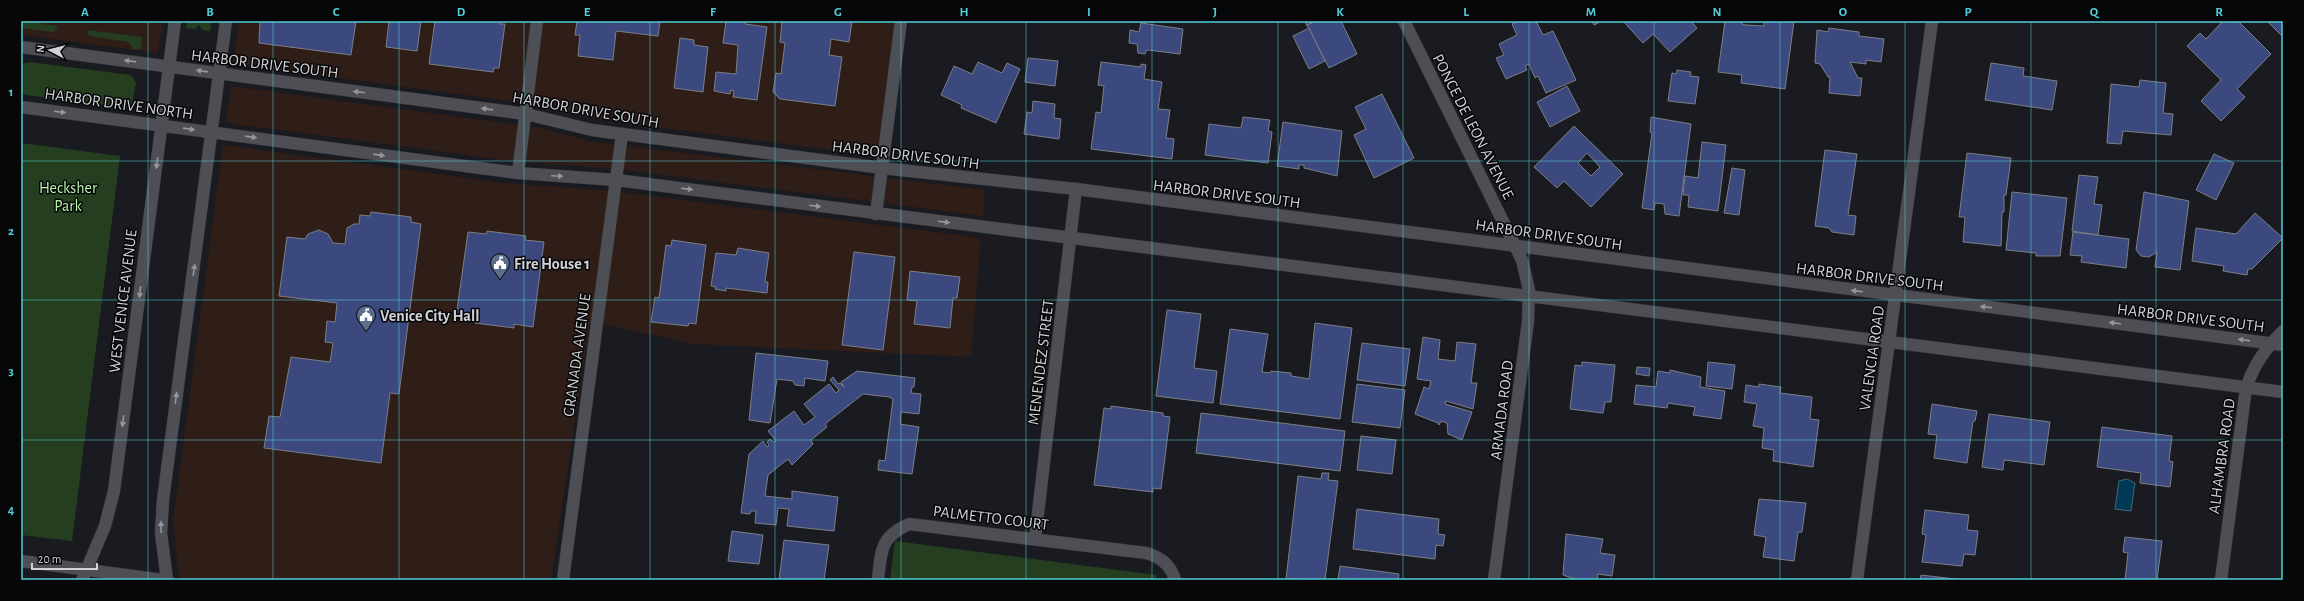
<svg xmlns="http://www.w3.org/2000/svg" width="2304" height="601" viewBox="0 0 2304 601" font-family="'Alegreya Sans',sans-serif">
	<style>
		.commercial { fill: #2f1d18 }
		.green { fill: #263e20 }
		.water { fill: #003955; stroke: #3f677c }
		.building { fill: #3c497f; stroke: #7c7f85; fill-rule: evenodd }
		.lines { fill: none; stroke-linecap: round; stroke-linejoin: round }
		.minor-casing { stroke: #36373b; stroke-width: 13 }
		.minor { stroke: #4d4f55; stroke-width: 12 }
		.oneway { fill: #96979c }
		.grid { fill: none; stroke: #52ccd6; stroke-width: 1; stroke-opacity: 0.55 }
		.labels { text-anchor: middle; stroke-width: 3; stroke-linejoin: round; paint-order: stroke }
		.street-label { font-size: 16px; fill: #d1d2d6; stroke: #050608 }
		.park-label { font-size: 16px; fill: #b6f5a7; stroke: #050608 }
		.poi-label { font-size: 16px; font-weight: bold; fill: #d1d2d6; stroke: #050608; text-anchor: start }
		.neatline { fill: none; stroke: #52ccd6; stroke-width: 1.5 }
		.grid-label { font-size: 13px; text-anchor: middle; font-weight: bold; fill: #52ccd6 }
	</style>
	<rect width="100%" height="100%" fill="#191b20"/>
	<g class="commercial">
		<polygon points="21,21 163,21 158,53 21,35"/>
		<polygon points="239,21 904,21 884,157 595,119 540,105 233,64"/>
		<polygon points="231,86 541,128 589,141 620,145 985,190 983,216 617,169 520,162 226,123"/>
		<polygon points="223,145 505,183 614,191 981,238 971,357 692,344 590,321 551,580 179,580 173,521"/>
	</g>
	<g class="green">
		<polygon points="21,21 41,21 41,24 58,26 57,28 53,32 21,28"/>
		<polygon points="187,21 211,21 210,31 202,30 199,25 195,29 186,28"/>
		<polygon points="87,30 142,37 141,49 133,49 129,42 89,36"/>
		<polygon points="29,62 131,75 136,83 132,104 127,108 26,95 21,92 21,64"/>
		<polygon points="21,143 120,156 72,541 21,535"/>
		<polygon points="895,541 1157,575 1156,580 890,580"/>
	</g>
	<polygon class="water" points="2127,479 2135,483 2131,511 2115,509 2119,481"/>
	<g class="building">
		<polygon points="260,21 356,21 351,55 259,43"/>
		<polygon points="389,21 421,21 417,51 386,47"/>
		<polygon points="435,21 500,21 500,24 505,24 499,68 494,68 493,72 429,64"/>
		<polygon points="577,21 660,21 658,36 616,31 613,60 578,56 580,35 575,35"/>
		<polygon points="726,21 746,21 745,24 767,27 757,100 733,97 734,91 731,90 730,94 714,91 716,72 736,74 738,45 723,43"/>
		<polygon points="782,21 852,21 849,42 831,39 829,55 842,57 835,106 780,99 773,92 776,73 781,74 785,43 780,42"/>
		<polygon points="1305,21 1315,21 1307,26"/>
		<polygon points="1316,21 1341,21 1357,54 1329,68 1307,25"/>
		<polygon points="1519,21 1536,21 1543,35 1553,31 1576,80 1546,93 1538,76 1535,78 1529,64 1525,66 1527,70 1506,79 1496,58 1504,55 1499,44 1517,35 1512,24"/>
		<polygon points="1592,21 1602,21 1594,25"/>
		<polygon points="1623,21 1691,21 1697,28 1670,52 1653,34 1643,43"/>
		<polygon points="1725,21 1742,21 1742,24 1746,25 1764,26 1764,21 1794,21 1785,89 1741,83 1742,75 1718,72"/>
		<polygon points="2223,21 2238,21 2271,54 2237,89 2245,97 2221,121 2201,101 2221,80 2187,46 2200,33 2206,39"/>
		<polygon points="2267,21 2283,21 2283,37"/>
		<polygon points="1141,23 1183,29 1180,54 1148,50 1146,51 1145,54 1138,53 1137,44 1129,43 1130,30 1139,32"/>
		<polygon points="1309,28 1325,61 1309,69 1293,36"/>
		<polygon points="1829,28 1859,32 1859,36 1884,39 1881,62 1866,60 1866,64 1850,62 1858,78 1862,78 1860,96 1829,93 1830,77 1828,77 1820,64 1815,63 1817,30 1828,32"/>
		<polygon points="680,38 694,40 694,45 708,47 703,92 674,88"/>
		<polygon points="1028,58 1058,61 1055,86 1025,82"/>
		<polygon points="978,62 1002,73 1007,63 1020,69 996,123 961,108 962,105 941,95 954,66 972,74"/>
		<polygon points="1101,62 1141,67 1141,64 1146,65 1144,79 1162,82 1158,109 1170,110 1166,138 1174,139 1172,159 1091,149 1096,112 1101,113 1104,86 1098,85"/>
		<polygon points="1991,63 2024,68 2023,76 2057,81 2052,110 1985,100"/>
		<polygon points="1677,70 1691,72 1690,76 1699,77 1695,104 1668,101 1672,73 1676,74"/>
		<polygon points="2140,80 2166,83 2163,113 2173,114 2171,135 2123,131 2121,144 2107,143 2111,84 2139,87"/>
		<polygon points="1567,86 1580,111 1550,127 1537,102"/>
		<polygon points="1382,94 1414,158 1374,178 1354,135 1366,129 1355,107"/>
		<polygon points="1033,101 1055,104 1054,118 1061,119 1059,139 1024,134 1027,112 1032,113"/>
		<polygon points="1243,117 1270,120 1268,131 1272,132 1268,163 1205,155 1209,124 1241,128"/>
		<polygon points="1651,117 1691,124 1679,216 1665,214 1664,204 1655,203 1654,210 1642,208 1652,133 1650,132"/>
		<polygon points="1283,122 1342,131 1337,176 1304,168 1304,165 1299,165 1299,169 1277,166"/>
		<path d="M 1574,126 L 1623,174 L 1591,207 L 1564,181 L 1557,188 L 1534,167 ZM 1587,153 L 1600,167 L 1591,176 L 1578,163 Z"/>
		<polygon points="1702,142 1726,145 1718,211 1688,207 1689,195 1683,195 1685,176 1698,178"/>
		<polygon points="1825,150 1857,154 1848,215 1856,216 1854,235 1832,232 1829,228 1815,226"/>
		<polygon points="1967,153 2011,158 2006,195 2004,195 2004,212 2002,212 2001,246 1963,242 1965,217 1959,217"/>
		<polygon points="2214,154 2234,163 2216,200 2196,190"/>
		<polygon points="1732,168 1745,170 1739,215 1724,213"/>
		<polygon points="2079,175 2098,177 2094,204 2102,205 2098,235 2072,231"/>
		<polygon points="2012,192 2067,198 2060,256 2036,256 2036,253 2006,250"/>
		<polygon points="2144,192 2189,201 2180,270 2155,267 2157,252 2149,257 2141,256 2136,250"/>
		<polygon points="371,212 411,217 411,222 421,224 399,394 390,393 381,463 264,448 269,416 280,417 291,357 330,362 333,343 325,342 327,321 335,322 337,303 279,296 287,237 305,239 308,234 319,230 328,234 333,243 345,244 347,228 354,224 359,224 360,215 370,216"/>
		<polygon points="2255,213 2283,238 2252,269 2248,269 2247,275 2223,271 2224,266 2192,261 2196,228 2236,234"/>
		<polygon points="487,231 526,236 525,240 544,242 533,327 514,324 514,328 475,323 476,319 456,317 468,232 487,234"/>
		<polygon points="2073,232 2129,239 2126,268 2081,262 2082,256 2070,255"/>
		<polygon points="672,240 706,245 696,324 689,323 688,326 651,322 655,297 659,298 666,245 671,246"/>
		<polygon points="738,248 769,253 765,282 768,282 767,293 726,288 726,291 715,289 716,287 711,286 716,253 736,255"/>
		<polygon points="854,252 895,257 883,350 842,345"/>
		<polygon points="910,271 960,277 957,298 953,298 950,328 914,324 917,301 907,300"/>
		<polygon points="1167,310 1201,314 1194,368 1217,371 1213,403 1156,396"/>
		<polygon points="1315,323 1352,328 1340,419 1220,404 1230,329 1268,334 1262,372 1270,373 1271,371 1291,373 1291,376 1309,379"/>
		<polygon points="1423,337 1440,340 1438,359 1455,361 1457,342 1476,344 1471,383 1477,383 1473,409 1446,401 1445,404 1472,412 1462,440 1448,434 1447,423 1441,421 1439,425 1438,423 1415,414 1424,387 1429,389 1431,381 1417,379"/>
		<polygon points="1362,343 1410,349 1405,386 1357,380"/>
		<polygon points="756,353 828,361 825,381 805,378 804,386 795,385 793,381 777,379 770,423 749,420"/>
		<polygon points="1582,362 1615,365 1611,402 1605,402 1603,413 1570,409 1575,365 1582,366"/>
		<polygon points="1708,362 1735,365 1732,389 1706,386"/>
		<polygon points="1637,367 1650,368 1649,376 1636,374"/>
		<polygon points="1670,370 1701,377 1700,387 1725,391 1721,419 1693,415 1695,407 1668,403 1667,408 1634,404 1636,385 1656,387 1658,371 1670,373"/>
		<polygon points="857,371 915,378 914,387 912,387 911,393 921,394 919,414 901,412 900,424 919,427 912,474 878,470 879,460 885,461 893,399 889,397 863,394 825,424 827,427 811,440 813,444 792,465 788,459 768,475 765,496 792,499 792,491 838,497 834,531 787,526 789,509 778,508 776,525 755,523 756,511 751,511 750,514 741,513 749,454 763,441 767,447 769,445 767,442 770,439 773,442 776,441 768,431 794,411 804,425 815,417 804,404 829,384 836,393 839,390 830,380 833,377 838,384 840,383 844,387 841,382"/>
		<polygon points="1357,384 1405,390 1400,428 1352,422"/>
		<polygon points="1759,384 1781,387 1780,393 1812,397 1810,419 1819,420 1813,467 1773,461 1774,450 1762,448 1764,428 1753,426 1757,404 1744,402 1746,385 1759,387"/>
		<polygon points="1932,404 1977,411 1975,421 1973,421 1967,463 1934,458 1937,435 1928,434"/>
		<polygon points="1111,406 1163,413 1163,416 1170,417 1161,489 1153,488 1153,492 1094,485 1104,408 1111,409"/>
		<polygon points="1201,413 1345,431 1340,471 1196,453"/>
		<polygon points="1989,414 2050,422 2044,465 2004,460 2003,470 1982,467"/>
		<polygon points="2102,427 2172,436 2169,461 2173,462 2170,487 2140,483 2141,473 2097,467"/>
		<polygon points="1361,436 1396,440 1392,474 1357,470"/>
		<polygon points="1322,473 1329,473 1328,480 1338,481 1325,580 1286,579 1298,476 1321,479"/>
		<polygon points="1759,499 1806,503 1802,532 1798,532 1794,561 1763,557 1766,537 1754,535"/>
		<polygon points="1357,509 1439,519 1438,534 1445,535 1443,546 1436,545 1435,559 1353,549"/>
		<polygon points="1925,510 1969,515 1967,530 1978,531 1975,555 1964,554 1962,566 1922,562 1926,535 1922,534"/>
		<polygon points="732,531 763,535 759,564 728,561"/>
		<polygon points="1566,534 1603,539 1600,553 1615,555 1612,576 1598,574 1597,580 1578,580 1563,575"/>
		<polygon points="2125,537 2162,541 2157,580 2125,580 2128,553 2123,552"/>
		<polygon points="784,540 829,545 824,580 779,580"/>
		<polygon points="1340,566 1399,574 1398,580 1338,580"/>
		<polygon points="1921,575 1963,580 1920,580"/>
	</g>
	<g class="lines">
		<g class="minor-casing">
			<g id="minor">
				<polyline points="1404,21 1522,260 1529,290 1528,321 1494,580"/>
				<polyline points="21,47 526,114 592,130 622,134 882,168 1076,189 2283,345"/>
				<polyline points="21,107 518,173 616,180 2283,392"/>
				<polyline points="518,173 537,21"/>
				<polyline points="876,214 901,21"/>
				<polyline points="1035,539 1076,189"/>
				<polyline points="21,561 163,580"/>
				<polyline points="82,580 105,526 114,491 175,21"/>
				<polyline points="167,580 161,533 163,500 226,21"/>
				<polyline points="563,580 622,134"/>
				<path d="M 878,580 C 881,551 880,537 909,524 L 1146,553 C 1161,557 1171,565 1175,580"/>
				<polyline points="1857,580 1932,21"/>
				<path d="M 2221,580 L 2246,388 C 2254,364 2266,348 2283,331"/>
			</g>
		</g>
		<use href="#minor" class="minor"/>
	</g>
	<defs><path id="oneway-solid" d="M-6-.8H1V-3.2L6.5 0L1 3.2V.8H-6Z"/></defs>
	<g class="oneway">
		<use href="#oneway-solid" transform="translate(130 61) rotate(-172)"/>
		<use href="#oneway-solid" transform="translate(202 71) rotate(-172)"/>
		<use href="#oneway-solid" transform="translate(359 92) rotate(-173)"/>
		<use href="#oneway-solid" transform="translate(487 109) rotate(-172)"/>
		<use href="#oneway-solid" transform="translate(60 112) rotate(7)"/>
		<use href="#oneway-solid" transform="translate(189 129) rotate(8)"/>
		<use href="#oneway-solid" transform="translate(251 137) rotate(8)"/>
		<use href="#oneway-solid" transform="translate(379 155) rotate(8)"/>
		<use href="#oneway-solid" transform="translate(157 163) rotate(97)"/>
		<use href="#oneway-solid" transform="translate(557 176) rotate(2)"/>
		<use href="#oneway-solid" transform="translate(687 189) rotate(7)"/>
		<use href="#oneway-solid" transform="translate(815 206) rotate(7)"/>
		<use href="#oneway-solid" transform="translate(944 222) rotate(7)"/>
		<use href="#oneway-solid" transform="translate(194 270) rotate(-82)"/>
		<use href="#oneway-solid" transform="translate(1857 291) rotate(-173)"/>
		<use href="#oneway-solid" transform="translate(140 292) rotate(97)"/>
		<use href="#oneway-solid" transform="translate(1986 307) rotate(-173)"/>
		<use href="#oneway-solid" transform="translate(2115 323) rotate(-173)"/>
		<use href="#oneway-solid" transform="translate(2244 340) rotate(-172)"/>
		<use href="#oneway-solid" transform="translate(176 398) rotate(-82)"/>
		<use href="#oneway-solid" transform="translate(123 421) rotate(97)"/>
		<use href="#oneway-solid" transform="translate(161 527) rotate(-91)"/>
	</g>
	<path class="grid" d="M 148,21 L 148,580M 273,21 L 273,580M 399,21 L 399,580M 524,21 L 524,580M 650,21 L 650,580M 775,21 L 775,580M 901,21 L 901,580M 1026,21 L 1026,580M 1152,21 L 1152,580M 1278,21 L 1278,580M 1403,21 L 1403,580M 1529,21 L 1529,580M 1654,21 L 1654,580M 1780,21 L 1780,580M 1905,21 L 1905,580M 2031,21 L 2031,580M 2156,21 L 2156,580M 21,161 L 2283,161M 21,300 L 2283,300M 21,440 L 2283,440"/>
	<defs>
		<g id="civic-pin" transform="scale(1)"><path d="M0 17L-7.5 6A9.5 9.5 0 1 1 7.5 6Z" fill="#5c6f8a" stroke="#050608"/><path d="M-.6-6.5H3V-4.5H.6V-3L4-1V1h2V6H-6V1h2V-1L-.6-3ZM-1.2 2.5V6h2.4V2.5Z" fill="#fff"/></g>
	</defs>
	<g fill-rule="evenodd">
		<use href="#civic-pin" x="500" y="263"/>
		<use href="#civic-pin" x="366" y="315"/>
	</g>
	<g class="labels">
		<g class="street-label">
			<text transform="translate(265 63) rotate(7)" y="6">HARBOR DRIVE SOUTH</text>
			<text transform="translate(119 103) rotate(8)" y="6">HARBOR DRIVE NORTH</text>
			<text transform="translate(586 109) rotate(10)" y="6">HARBOR DRIVE SOUTH</text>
			<text transform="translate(1474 126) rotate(63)" y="6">PONCE DE LEON AVENUE</text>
			<text transform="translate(906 154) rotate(7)" y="6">HARBOR DRIVE SOUTH</text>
			<text transform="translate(1227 193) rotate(7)" y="6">HARBOR DRIVE SOUTH</text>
			<text transform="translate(1549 234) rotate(8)" y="6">HARBOR DRIVE SOUTH</text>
			<text transform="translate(1870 276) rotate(7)" y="6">HARBOR DRIVE SOUTH</text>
			<text transform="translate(122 301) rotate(-83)" y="6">WEST VENICE AVENUE</text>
			<text transform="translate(2191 317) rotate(7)" y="6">HARBOR DRIVE SOUTH</text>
			<text transform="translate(576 355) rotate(-82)" y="6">GRANADA AVENUE</text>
			<text transform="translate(1871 358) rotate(-82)" y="6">VALENCIA ROAD</text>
			<text transform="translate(1040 362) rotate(-83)" y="6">MENENDEZ STREET</text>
			<text transform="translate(1501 410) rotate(-83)" y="6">ARMADA ROAD</text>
			<text transform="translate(2221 456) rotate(-82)" y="6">ALHAMBRA ROAD</text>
			<text transform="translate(991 517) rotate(7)" y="6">PALMETTO COURT</text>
		</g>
		<g class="park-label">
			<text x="68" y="193">Hecksher<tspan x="68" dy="18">Park</tspan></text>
		</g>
		<g class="poi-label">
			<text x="514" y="269">Fire House 1</text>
			<text x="380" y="321">Venice City Hall</text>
		</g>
	</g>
	<rect width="2304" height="601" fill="none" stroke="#050608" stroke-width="44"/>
	<g transform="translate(50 50) rotate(277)" stroke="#050608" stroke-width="3" paint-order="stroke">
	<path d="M0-3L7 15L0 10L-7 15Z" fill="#d1d2d6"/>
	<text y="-6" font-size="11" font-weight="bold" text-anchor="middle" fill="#d1d2d6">N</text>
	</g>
	<path d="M32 563v6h65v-6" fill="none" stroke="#d1d2d6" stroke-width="2"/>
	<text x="38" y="563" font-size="12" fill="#d1d2d6" stroke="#050608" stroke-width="3" paint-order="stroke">20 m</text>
	<rect x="22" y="22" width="2260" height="557" class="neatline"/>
	<g class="grid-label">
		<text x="85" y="16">A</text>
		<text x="210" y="16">B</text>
		<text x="336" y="16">C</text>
		<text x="461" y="16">D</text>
		<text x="587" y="16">E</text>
		<text x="713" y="16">F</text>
		<text x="838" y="16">G</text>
		<text x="964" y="16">H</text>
		<text x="1089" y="16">I</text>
		<text x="1215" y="16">J</text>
		<text x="1340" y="16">K</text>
		<text x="1466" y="16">L</text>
		<text x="1591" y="16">M</text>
		<text x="1717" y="16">N</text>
		<text x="1843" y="16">O</text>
		<text x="1968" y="16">P</text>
		<text x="2094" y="16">Q</text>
		<text x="2219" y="16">R</text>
		<text x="11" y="96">1</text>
		<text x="11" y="235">2</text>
		<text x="11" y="375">3</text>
		<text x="11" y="514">4</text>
	</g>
</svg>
